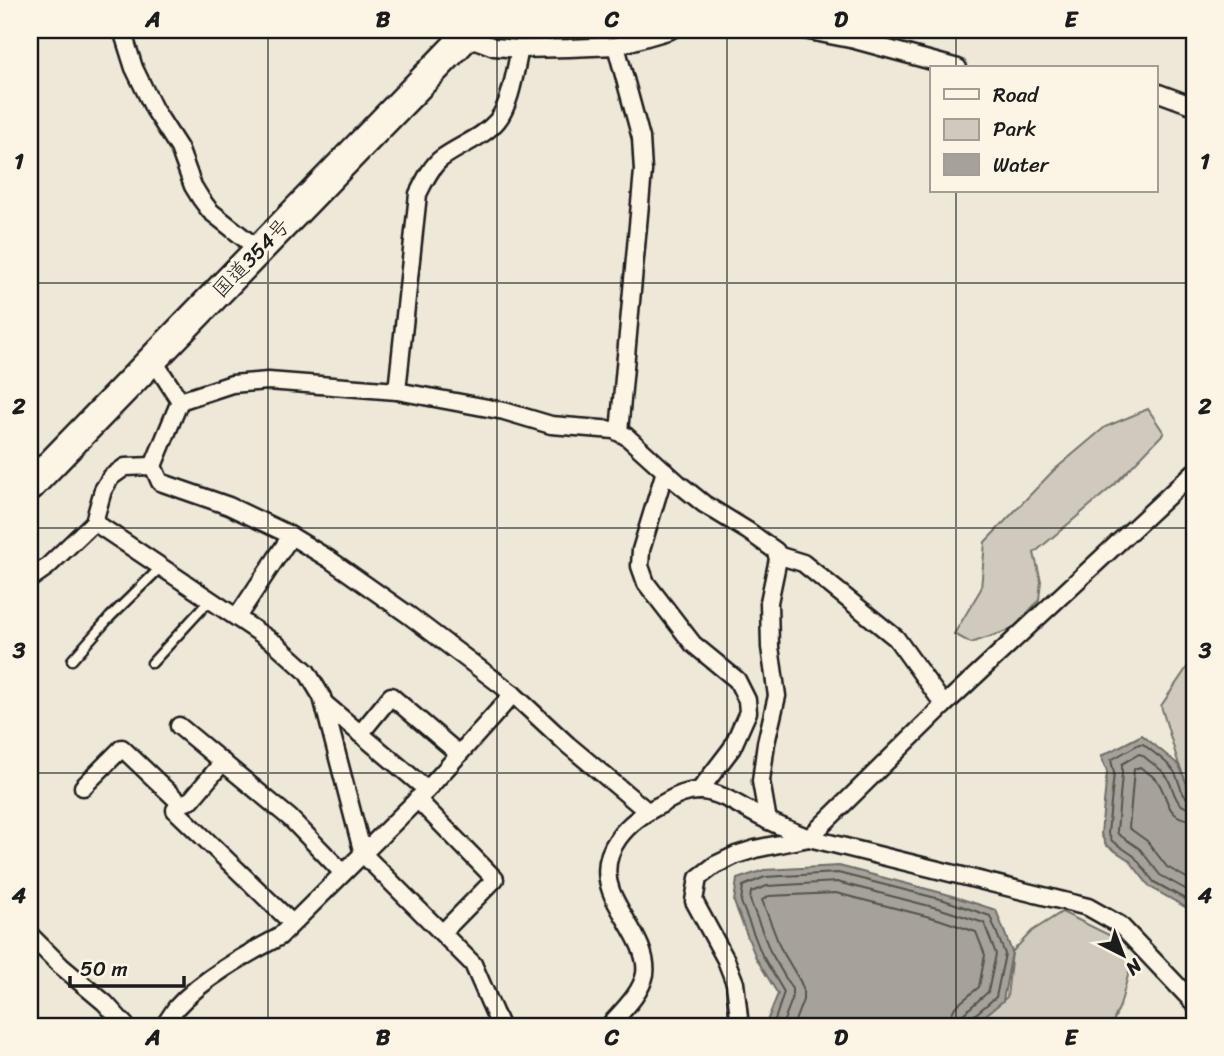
<svg xmlns="http://www.w3.org/2000/svg" width="1224" height="1056" viewBox="0 0 1224 1056" font-family="Sriracha,'Klee One',sans-serif">
	<style>
		.green { fill: #cfcabd; stroke: #76736c; stroke-width: 2 }
		.water { fill: #a7a299; stroke: #6f6c67; stroke-width: 2 }
		.lines { fill: none; stroke-linecap: round; stroke-linejoin: round }
		.shore { stroke: #54524e; stroke-width: 2 }
		.service-casing { stroke: #1c1c1c; stroke-width: 13 }
		.minor-casing { stroke: #1c1c1c; stroke-width: 21 }
		.trunk-casing { stroke: #1c1c1c; stroke-width: 33 }
		.service { stroke: #fcf5e5; stroke-width: 8 }
		.minor { stroke: #fcf5e5; stroke-width: 16 }
		.trunk { stroke: #fcf5e5; stroke-width: 28 }
		.grid { fill: none; stroke: #1c1c1c; stroke-width: 2; stroke-opacity: 0.55 }
		.labels { text-anchor: middle; stroke-width: 7; stroke-linejoin: round; paint-order: stroke }
		.street-label { font-size: 21px; fill: #1c1c1c; stroke: #fcf5e5 }
		.neatline { fill: none; stroke: #1c1c1c; stroke-width: 2.5 }
		.grid-label { font-size: 23px; text-anchor: middle; font-weight: bold; fill: #1c1c1c }
	</style>
	<rect width="100%" height="100%" fill="#eee8d9"/>
	<filter id="ink" filterUnits="userSpaceOnUse"><feTurbulence type="fractalNoise" baseFrequency=".0143" numOctaves="2"/><feDisplacementMap in="SourceGraphic" scale="14" xChannelSelector="R" yChannelSelector="G"/><feConvolveMatrix kernelMatrix="1 2 1 2 8 2 1 2 1" color-interpolation-filters="sRGB"/></filter>
	<g filter="url(#ink)">
		<g class="green">
			<polygon points="1148,409 1164,433 1113,486 1034,553 1041,581 1039,600 1013,629 971,643 954,634 981,589 985,542 1053,471 1105,427"/>
			<polygon points="1194,657 1194,801 1179,765 1161,706"/>
			<polygon points="1062,912 1113,937 1131,964 1120,1006 1111,1026 972,1026 1007,997 1012,952 1032,931"/>
		</g>
		<g class="water">
			<polygon points="1142,735 1179,765 1194,801 1194,912 1150,887 1129,860 1106,845 1101,834 1107,772 1101,756"/>
			<polygon points="839,866 946,894 996,910 1012,952 1003,1001 972,1026 765,1026 778,994 756,958 734,902 737,879 764,870"/>
		</g>
		<g class="lines">
			<g class="shore">
				<path d="M 1194,801 C 1179,799 1181,780 1173,770 C 1167,761 1151,751 1143,744 L 1139,744 L 1111,760 L 1114,773 L 1108,833 L 1112,841 L 1134,856 L 1154,882 L 1194,904"/>
				<path d="M 1194,809 C 1171,808 1176,786 1164,773 C 1157,766 1149,761 1142,755 L 1139,754 L 1122,764 L 1122,774 L 1117,831 L 1118,834 L 1140,849 L 1160,875 L 1194,894"/>
				<path d="M 1194,820 C 1165,819 1170,800 1158,782 C 1154,776 1145,771 1140,767 L 1134,769 L 1129,828 L 1147,841 L 1167,867 L 1194,882"/>
				<polyline points="773,1026 784,992 762,955 741,902 743,886 765,877 838,873 944,900 990,916 1005,954 996,997 971,1018 968,1026"/>
				<polyline points="782,1026 792,999 792,989 770,951 750,900 751,892 767,886 837,882 941,909 984,923 996,954 988,992 963,1014 960,1020 960,1026"/>
				<polyline points="793,1026 803,1000 803,988 800,981 780,947 762,900 769,896 836,893 938,919 976,932 985,955 979,987 955,1007 950,1017 949,1026"/>
			</g>
			<g class="service-casing">
				<g id="service">
					<polyline points="72,660 110,617 161,567"/>
					<polyline points="152,663 210,600"/>
				</g>
			</g>
			<g class="minor-casing">
				<g id="minor">
					<polyline points="122,30 134,68 154,109 179,148 193,186 201,199 210,211 259,250"/>
					<polyline points="804,30 855,40 958,68"/>
					<polyline points="465,36 494,47 520,49 569,48 616,46 671,30"/>
					<polyline points="616,46 641,138 643,171 619,432"/>
					<polyline points="1156,92 1194,106"/>
					<polyline points="152,358 180,401 153,466 160,482 229,506 286,533 329,559 410,616 513,694 568,745 647,811"/>
					<path d="M 397,391 L 418,194 C 424,182 431,166 442,158 C 460,145 482,138 497,121 C 511,104 515,70 520,49"/>
					<polyline points="180,401 232,384 268,381 397,391 504,411 551,425 614,430 626,436 678,483 704,504 748,531 776,551 778,559 769,602 770,647 777,696 766,743 761,781 768,821"/>
					<polyline points="665,471 641,550 640,566 646,583 693,644 737,680 747,700 748,712 732,748 699,791"/>
					<polyline points="94,522 276,644 307,672 322,697 363,854 473,964 500,1026"/>
					<polyline points="777,555 803,563 896,638 944,705"/>
					<polyline points="30,579 47,567 94,522 103,490 111,477 125,467 153,466"/>
					<polyline points="237,617 291,536"/>
					<polyline points="324,703 427,790"/>
					<polyline points="179,726 290,818 343,873"/>
					<polyline points="360,734 391,696 459,754"/>
					<polyline points="83,787 122,748 181,804 191,800 223,762"/>
					<polyline points="417,799 495,879 442,933"/>
					<polyline points="181,804 175,810 292,923"/>
					<polyline points="30,935 61,966 105,1003 126,1026"/>
					<path d="M 164,1026 C 168,1020 172,1014 176,1008 C 202,979 245,955 279,937 L 427,790 L 513,694"/>
					<path d="M 609,1026 C 622,1011 641,994 645,974 C 649,947 620,916 611,891 C 596,850 629,820 662,804 C 674,797 687,790 702,791 C 724,793 745,810 765,819 C 779,826 794,832 809,838 L 1088,907 L 1120,925 L 1194,1003"/>
					<polyline points="740,1026 735,983 726,960 694,901 698,878 715,865 736,855 755,849 809,838 944,705 1194,472"/>
				</g>
			</g>
			<g class="trunk-casing">
				<polyline id="trunk" points="30,486 472,30"/>
			</g>
			<use href="#service" class="service"/>
			<use href="#minor" class="minor"/>
			<use href="#trunk" class="trunk"/>
		</g>
	</g>
	<path class="grid" d="M 268,30 L 268,1026M 497,30 L 497,1026M 727,30 L 727,1026M 956,30 L 956,68M 956,191 L 956,1026M 30,283 L 1194,283M 30,528 L 1194,528M 30,773 L 1194,773"/>
	<g class="labels">
		<g class="street-label">
			<text transform="translate(251 258) rotate(-46)" y="7">国道354号</text>
		</g>
	</g>
	<rect width="1224" height="1056" fill="none" stroke="#fcf5e5" stroke-width="77"/>
	<rect x="930" y="66" width="228" height="126" fill="#fcf5e5" stroke="#a29e95" stroke-width="2"/>
	<rect x="944" y="89" width="35" height="10" fill="#fcf5e5" stroke="#a29e95" stroke-width="2"/>
	<text x="993" y="102" font-size="21" fill="#1c1c1c">Road</text>
	<rect x="944" y="119" width="35" height="21" fill="#cfcabd" stroke="#a29e95" stroke-width="2"/>
	<text x="993" y="136" font-size="21" fill="#1c1c1c">Park</text>
	<rect x="944" y="154" width="35" height="21" fill="#a7a299" stroke="#a29e95" stroke-width="2"/>
	<text x="993" y="172" font-size="21" fill="#1c1c1c">Water</text>
	<g transform="translate(1123 955) rotate(138)" stroke="#fcf5e5" stroke-width="5" paint-order="stroke">
	<path d="M0-5L12 26L0 18L-12 26Z" fill="#1c1c1c"/>
	<text y="-10" font-size="19" font-weight="bold" text-anchor="middle" fill="#1c1c1c">N</text>
	</g>
	<path d="M70 976v10h114v-10" fill="none" stroke="#1c1c1c" stroke-width="3.5"/>
	<text x="80" y="976" font-size="21" fill="#1c1c1c" stroke="#fcf5e5" stroke-width="5" paint-order="stroke">50 m</text>
	<rect x="38" y="38" width="1148" height="980" class="neatline"/>
	<g class="grid-label">
		<text x="153" y="27">A</text>
		<text x="383" y="27">B</text>
		<text x="612" y="27">C</text>
		<text x="841" y="27">D</text>
		<text x="1071" y="27">E</text>
		<text x="19" y="169">1</text>
		<text x="1205" y="169">1</text>
		<text x="19" y="414">2</text>
		<text x="1205" y="414">2</text>
		<text x="19" y="658">3</text>
		<text x="1205" y="658">3</text>
		<text x="19" y="903">4</text>
		<text x="1205" y="903">4</text>
		<text x="153" y="1045">A</text>
		<text x="383" y="1045">B</text>
		<text x="612" y="1045">C</text>
		<text x="841" y="1045">D</text>
		<text x="1071" y="1045">E</text>
	</g>
</svg>
